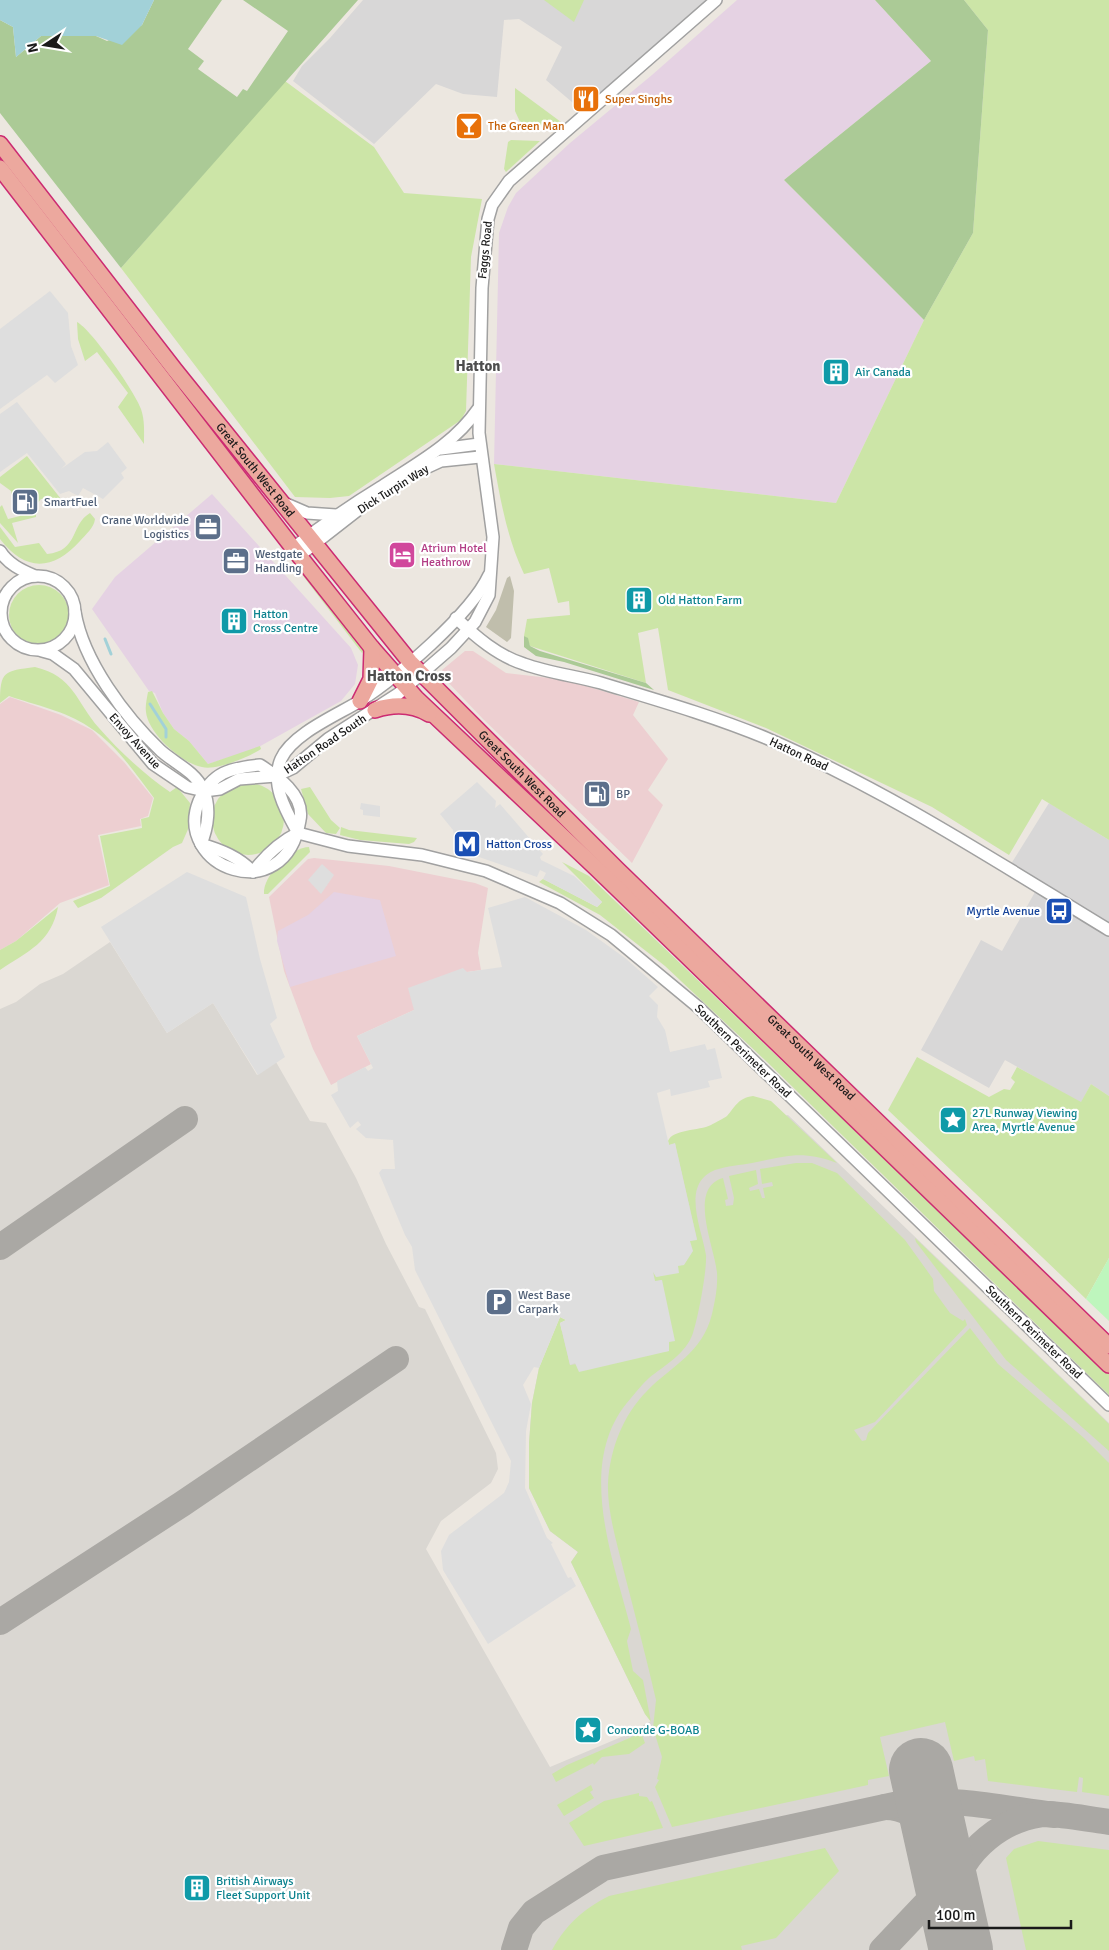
<svg xmlns="http://www.w3.org/2000/svg" width="1109" height="1950" viewBox="0 0 1109 1950" font-family="Signika,sans-serif">
	<style>
		.residential { fill: #d8d7d7 }
		.commercial { fill: #edcfd1 }
		.industrial { fill: #e5d2e3 }
		.airport { fill: #dad7d2 }
		.construction { fill: #c0beac }
		.grass { fill: #cce5a7 }
		.forest { fill: #abca96 }
		.park { fill: #bef6bd }
		.parking { fill: #dedede }
		.water { fill: #a2d1d8 }
		.lines { fill: none; stroke-linecap: round; stroke-linejoin: round }
		.stream { stroke: #a2d1d8; stroke-width: 3 }
		.taxiway { stroke: #aaa8a4; stroke-width: 26 }
		.runway { stroke: #aaa8a4; stroke-width: 64 }
		.tertiary-casing { stroke: #a1a1a1; stroke-width: 14 }
		.trunk-casing { stroke: #cc2b72; stroke-width: 18 }
		.tertiary { stroke: #fff; stroke-width: 11 }
		.trunk { stroke: #eca89e; stroke-width: 15 }
		.labels { text-anchor: middle; stroke-width: 4.5; stroke-linejoin: round; paint-order: stroke }
		.food-label { font-size: 12px; fill: #c56008; stroke: #fff; text-anchor: start }
		.street-label { font-size: 12px; fill: #1a1a1a; stroke: #fff }
		.culture-label { font-size: 12px; fill: #0d838f; stroke: #fff; text-anchor: start }
		.service-label { font-size: 12px; fill: #4e5e75; stroke: #fff; text-anchor: start }
		.hotel-label { font-size: 12px; fill: #b23c85; stroke: #fff; text-anchor: start }
		.transit-label { font-size: 12px; fill: #164399; stroke: #fff; text-anchor: start }
		.quarter-label { font-size: 15px; font-weight: bold; fill: #4d4d4d; stroke: #fff }
	</style>
	<rect width="100%" height="100%" fill="#ece7e0"/>
	<g class="residential">
		<polygon points="363,0 716,0 643,65 579,108 546,80 562,47 519,19 504,20 497,97 463,94 436,84 374,144 293,81 302,66 330,38"/>
		<polygon points="1049,803 1109,840 1109,1096 1091,1084 1081,1103 1005,1060 989,1088 921,1050 981,940 1002,951 1040,883 1011,864"/>
	</g>
	<g class="commercial">
		<polygon points="465,651 473,651 506,673 567,680 639,702 633,715 668,759 648,790 663,805 632,863 483,719 443,677 442,670"/>
		<polygon points="10,697 61,715 92,730 124,762 153,798 148,816 140,819 141,826 98,835 109,885 60,903 16,941 0,950 0,704"/>
		<polygon points="314,858 389,866 475,883 488,888 478,953 481,970 467,972 414,1010 357,1036 371,1064 331,1085 313,1049 284,971 269,897 308,859"/>
	</g>
	<g class="industrial">
		<polygon points="737,0 875,0 931,61 784,180 924,320 836,503 494,464 499,233 508,207 516,193 570,143 652,75"/>
		<polygon points="212,494 351,648 358,665 355,684 341,701 255,749 208,764 189,741 174,729 163,713 155,693 149,691 92,609 115,577"/>
		<polygon points="334,892 380,900 396,956 290,987 277,941 278,931 308,915"/>
	</g>
	<polygon class="airport" points="110,942 167,1033 213,1003 257,1075 276,1062 310,1121 326,1123 356,1178 386,1244 419,1307 425,1309 496,1453 498,1469 491,1483 441,1521 426,1549 550,1767 619,1738 651,1721 645,1714 571,1562 578,1552 550,1531 529,1488 529,1443 532,1403 539,1368 678,1142 788,1115 1109,1423 1109,1950 0,1950 0,1009 16,1002 40,984 63,974"/>
	<polygon class="construction" points="510,576 514,591 511,638 507,642 486,627 496,610 507,578"/>
	<g class="grass">
		<polygon points="544,0 584,0 574,22"/>
		<path d="M 964,0 L 1109,0 L 1109,840 L 1042,799 L 1009,855 L 932,807 L 766,728 L 668,690 L 658,628 L 638,633 L 646,683 L 530,646 L 527,638 L 524,636 L 527,619 L 570,615 L 569,601 L 558,603 L 549,568 L 524,574 C 507,538 501,502 494,464 L 836,503 L 924,320 L 973,233 L 988,30 Z"/>
		<polygon points="285,81 374,147 404,193 482,199 471,257 466,411 461,420 349,496 330,498 295,497 121,268"/>
		<polygon points="515,88 561,122 555,130 521,124 515,111"/>
		<polygon points="511,140 540,141 506,172 504,169 508,142"/>
		<path d="M 77,322 C 91,329 136,393 141,409 C 145,421 144,432 144,444 L 118,407 L 128,393 L 97,352 L 85,361 L 78,339 Z"/>
		<polygon points="27,456 61,499 41,499 36,505 36,517 12,523 18,543 0,523 0,507 2,505 8,519 20,516 21,509 15,510 11,491 0,483 0,477"/>
		<path d="M 90,513 L 95,519 C 94,528 86,534 80,541 C 53,571 25,572 0,539 L 0,527 L 15,547 L 39,543 L 47,554 C 79,551 70,525 90,513 Z"/>
		<polygon points="283,545 360,644 364,651 362,653 281,547"/>
		<circle cx="39" cy="615" r="30"/>
		<path d="M 35,667 C 74,676 76,702 99,728 C 118,750 146,776 170,792 L 177,787 L 190,803 L 189,827 L 182,843 L 173,847 L 101,898 L 78,908 L 73,901 L 110,886 L 100,836 L 142,828 L 141,819 L 149,817 L 154,798 C 135,773 116,744 89,727 C 66,711 35,705 9,696 L 0,703 C 0,671 4,671 35,667 Z"/>
		<path d="M 152,691 L 163,713 L 174,729 L 189,741 L 208,764 L 260,746 L 261,749 C 249,757 216,771 202,767 C 181,763 148,733 146,712 C 145,706 147,698 148,692 Z"/>
		<circle cx="248" cy="819" r="36"/>
		<polygon points="310,787 331,820 340,828 336,834 326,833 308,814 301,789"/>
		<polygon points="341,827 349,830 417,838 414,842 409,844 360,840 340,835"/>
		<path d="M 309,847 L 310,852 L 268,894 L 264,894 C 262,876 292,847 309,847 Z"/>
		<polygon points="562,862 589,876 1109,1374 1109,1395 767,1062 665,966 600,915 539,882 543,879 549,882 597,907 602,902"/>
		<path d="M 58,907 C 51,943 28,951 0,970 L 0,950 L 16,941 Z"/>
		<polygon points="917,1057 989,1097 1004,1089 1010,1090 1015,1082 1011,1078 1017,1067 1081,1102 1091,1084 1109,1096 1109,1258 1086,1299 888,1110"/>
		<path d="M 753,1096 L 771,1101 L 837,1163 C 801,1150 788,1156 752,1163 C 741,1165 727,1166 715,1170 C 680,1184 702,1229 706,1255 C 707,1271 698,1318 693,1333 C 686,1354 665,1365 649,1378 C 642,1384 637,1391 631,1398 C 574,1461 613,1558 631,1629 L 627,1641 L 633,1671 L 643,1680 L 651,1722 L 645,1714 L 571,1562 L 578,1552 L 550,1531 L 529,1488 L 529,1443 L 532,1403 L 539,1368 L 560,1317 L 566,1320 L 560,1323 L 570,1365 L 669,1351 L 661,1280 L 655,1282 L 653,1272 L 655,1271 L 656,1277 C 676,1274 682,1257 690,1241 L 697,1239 L 675,1144 L 669,1145 L 668,1141 C 673,1129 699,1131 711,1125 C 715,1123 724,1118 727,1116 C 735,1107 738,1098 753,1096 Z"/>
		<path d="M 796,1163 L 812,1163 L 837,1173 L 905,1240 L 933,1279 L 934,1291 L 950,1313 L 963,1321 L 965,1319 L 967,1325 L 875,1422 L 854,1430 L 862,1441 L 866,1440 L 868,1433 L 970,1328 L 998,1364 L 1084,1438 L 1109,1463 L 1109,1796 L 1082,1792 L 1083,1778 L 1079,1777 L 1077,1792 L 988,1781 L 985,1759 L 975,1761 L 974,1756 L 954,1761 L 945,1722 L 880,1737 L 889,1776 L 868,1780 L 868,1785 L 672,1827 L 655,1787 L 659,1780 L 657,1779 L 662,1757 L 653,1728 L 656,1700 C 646,1657 635,1614 624,1572 C 617,1543 607,1512 608,1483 C 610,1449 623,1415 647,1391 C 672,1365 702,1354 712,1314 C 715,1301 718,1287 717,1273 C 715,1248 687,1188 723,1178 L 728,1199 L 725,1200 L 726,1206 L 733,1205 L 734,1198 L 729,1176 L 756,1170 L 758,1184 L 749,1188 L 750,1191 L 759,1189 L 762,1198 L 765,1198 L 763,1188 L 773,1186 L 772,1182 L 762,1184 L 760,1169 Z"/>
		<polygon points="915,1238 1109,1424 1109,1451 1006,1360 916,1242"/>
		<polygon points="641,1733 645,1743 629,1754 602,1757 594,1765 593,1763 556,1782 552,1774 567,1765"/>
		<polygon points="591,1785 593,1790 590,1792 594,1798 564,1816 557,1805"/>
		<polygon points="639,1793 639,1796 647,1797 650,1802 652,1801 663,1828 584,1846 569,1823 604,1801"/>
		<polygon points="1038,1841 1109,1850 1109,1950 1026,1950 1006,1858 1014,1849"/>
		<path d="M 825,1848 L 839,1871 L 776,1938 L 741,1946 L 742,1950 L 552,1950 C 566,1925 583,1909 609,1896 Z"/>
	</g>
	<g class="forest">
		<polygon points="154,0 222,0 188,49 204,61 198,69 237,97 243,89 247,91 288,31 243,0 358,0 121,268 0,113 0,20 13,27 16,57 41,36 96,36 107,41 142,25"/>
		<polygon points="875,0 964,0 988,30 973,233 924,320 784,180 931,61"/>
		<polygon points="524,636 528,638 530,646 540,651 646,683 654,690 564,662 536,656 524,647"/>
	</g>
	<polygon class="park" points="1109,1258 1109,1321 1086,1299"/>
	<g class="parking">
		<polygon points="50,291 68,313 71,346 78,365 55,383 47,375 0,409 0,329"/>
		<polygon points="17,402 66,464 61,469 85,452 97,451 108,442 127,468 121,473 124,478 103,499 83,488 78,496 69,491 60,494 27,453 0,472 0,414"/>
		<polygon points="477,782 496,801 495,808 500,804 543,854 540,857 541,860 574,876 602,902 597,907 543,879 546,873 540,870 537,877 456,849 453,830 440,814"/>
		<polygon points="361,803 380,806 380,817 363,815 363,810 360,809"/>
		<polygon points="322,864 334,875 321,894 308,880"/>
		<polygon points="187,872 246,897 260,959 277,1018 270,1024 285,1057 258,1075 213,1003 167,1033 101,927"/>
		<polygon points="525,897 586,930 625,958 658,987 649,996 658,1005 657,1017 665,1030 670,1052 705,1044 707,1050 715,1048 722,1078 708,1081 710,1087 671,1096 670,1089 657,1093 669,1145 675,1143 697,1240 690,1241 693,1251 684,1265 678,1266 679,1273 656,1277 653,1272 655,1281 662,1280 675,1341 669,1342 669,1351 579,1372 575,1363 570,1365 560,1323 566,1320 560,1317 539,1368 534,1367 523,1385 531,1404 526,1431 525,1488 547,1538 553,1543 551,1544 568,1578 571,1577 576,1586 488,1644 443,1570 441,1551 449,1535 504,1493 509,1482 511,1461 415,1270 412,1247 405,1235 379,1173 382,1169 395,1169 393,1140 366,1138 356,1129 361,1125 358,1121 350,1128 331,1095 338,1091 337,1081 365,1067 368,1071 373,1068 357,1036 414,1010 408,988 463,968 467,972 502,967 488,908"/>
	</g>
	<polygon class="water" points="0,0 154,0 142,25 122,45 96,36 41,36 16,57 13,27 0,20"/>
	<g class="lines">
		<g class="stream">
			<polyline points="105,639 111,654"/>
			<polyline points="150,704 166,729 166,737"/>
		</g>
		<g class="taxiway">
			<polyline points="0,1247 185,1119"/>
			<polyline points="0,1622 182,1504 396,1359"/>
			<path d="M 885,1807 C 935,1807 940,1863 950,1900"/>
			<path d="M 514,1950 L 521,1928 L 534,1912 L 603,1868 L 908,1802 C 956,1798 1006,1809 1055,1815"/>
			<polyline points="882,1950 955,1873"/>
			<path d="M 961,1950 C 958,1932 951,1912 953,1894 C 959,1852 1007,1814 1049,1814 C 1068,1815 1089,1819 1109,1822"/>
		</g>
		<polyline class="runway" points="921,1770 961,1950"/>
		<g class="tertiary-casing">
			<g id="tertiary">
				<polyline points="441,449 479,444"/>
				<polyline points="415,473 441,461 480,457"/>
				<polyline points="284,503 307,513 336,515"/>
				<path d="M 293,548 C 321,526 350,506 381,487 C 416,464 454,444 478,409"/>
				<path d="M 0,551 C 8,564 21,570 35,576"/>
				<polyline points="299,556 358,510"/>
				<circle cx="38" cy="613" r="37"/>
				<path d="M 75,612 C 83,661 125,717 161,751 C 176,764 194,771 203,789 C 211,806 208,827 201,844"/>
				<path d="M 456,618 C 476,637 498,656 524,664 C 549,673 576,676 601,683 C 657,700 713,716 766,738 C 887,790 997,862 1109,930"/>
				<polyline points="42,651 53,654 74,669 153,764 187,787 204,791 220,789 239,779 276,776 293,768 328,739 398,694 451,648 475,622 489,595 493,537 479,433 482,288 488,219 492,205 509,181 716,0"/>
				<path d="M 260,765 C 277,776 305,795 300,820 C 285,911 172,867 199,801 C 212,772 230,768 260,765 Z"/>
				<polyline points="298,833 348,846 422,855 486,871 560,903 611,935 698,1007 1109,1405"/>
				<path d="M 298,833 C 286,811 270,784 281,759 C 292,734 337,715 360,701 C 397,677 471,614 489,575"/>
				<path d="M 201,844 C 221,850 239,857 253,872"/>
				<path d="M 253,872 C 265,856 280,842 298,833"/>
			</g>
		</g>
		<g class="trunk-casing">
			<g id="trunk">
				<path id="s1" d="M 0,144 L 175,370 L 410,662 L 617,869 L 1109,1346"/>
				<polyline points="0,168 293,548 372,648 416,698 597,869 1109,1365"/>
				<polyline points="360,701 371,679 372,648"/>
				<path d="M 375,710 C 393,704 412,704 429,714"/>
			</g>
		</g>
		<use href="#tertiary" class="tertiary"/>
		<use href="#trunk" class="trunk"/>
	</g>
	<defs>
		<g id="restaurant-square" transform="scale(1.4375)"><rect x="-9" y="-9" width="18" height="18" rx="4" fill="#e8710a" stroke="#fff"/><path d="M-5-6h1v4h1v-4h1v4h1v-4h1v5L-1.5 .5V6h-2V.5L-5-1ZM5-6V6H3V1.5H1.5Q1.5-4 5-6Z" fill="#fff"/></g>
		<g id="bar-square" transform="scale(1.4375)"><rect x="-9" y="-9" width="18" height="18" rx="4" fill="#e8710a" stroke="#fff"/><path d="M-6-5H6L.8 .8V4.5H3.5V6h-7V4.5H-.8V.8Z" fill="#fff"/></g>
		<g id="building-square" transform="scale(1.4375)"><rect x="-9" y="-9" width="18" height="18" rx="4" fill="#0f9aa8" stroke="#fff"/><path d="M-4-6H4V6H1V3H-1V6H-4ZM-2.5-4.3h1.7v1.8h-1.7ZM.8-4.3h1.7v1.8H.8ZM-2.5-1h1.7V.8h-1.7ZM.8-1h1.7V.8H.8Z" fill="#fff"/></g>
		<g id="fuel-square" transform="scale(1.4375)"><rect x="-9" y="-9" width="18" height="18" rx="4" fill="#5c6f8a" stroke="#fff"/><path d="M-5.5-6h7V0h2V4h1.3V-2.5L3-4.5l.8-.8L6-3V5H2.5V1h-1V6h-7ZM-4.2-4.7v3.2H.2V-4.7Z" fill="#fff"/></g>
		<g id="office-square" transform="scale(1.4375)"><rect x="-9" y="-9" width="18" height="18" rx="4" fill="#5c6f8a" stroke="#fff"/><path d="M-6-3h4V-5.5h4V-3h4V5H-6ZM-1-4.5V-3h2v-1.5ZM-6 0V1H6V0Z" fill="#fff"/></g>
		<g id="hotel-square" transform="scale(1.4375)"><rect x="-9" y="-9" width="18" height="18" rx="4" fill="#d1479c" stroke="#fff"/><path d="M-6-4.5h1.5V1H6V5H4.5V3h-9V5H-6ZM-4 0a1.8 1.8 0 1 1 3.6 0ZM.5 0V-2.5h3Q6-2.5 6 0Z" fill="#fff"/></g>
		<g id="metro-square" transform="scale(1.4375)"><rect x="-9" y="-9" width="18" height="18" rx="4" fill="#1a4fb4" stroke="#fff"/><path d="M-5.5 5V-5H-3L0 0L3-5H5.5V5H3V-.5L0 4L-3-.5V5Z" fill="#fff"/></g>
		<g id="bus-square" transform="scale(1.4375)"><rect x="-9" y="-9" width="18" height="18" rx="4" fill="#1a4fb4" stroke="#fff"/><path d="M-5-6H5V4H4V6H2V4H-2V6H-4V4H-5ZM-3.5-4V0h7V-4ZM-3.5 1.2v1.5H-2V1.2ZM2 1.2v1.5H3.5V1.2Z" fill="#fff"/></g>
		<g id="sight-square" transform="scale(1.4375)"><rect x="-9" y="-9" width="18" height="18" rx="4" fill="#0f9aa8" stroke="#fff"/><path d="M0-6L1.8-2.2L6-1.7L2.9 1.2L3.7 5.4L0 3.3L-3.7 5.4L-2.9 1.2L-6-1.7L-1.8-2.2Z" fill="#fff"/></g>
		<g id="parking-square" transform="scale(1.4375)"><rect x="-9" y="-9" width="18" height="18" rx="4" fill="#5c6f8a" stroke="#fff"/><path d="M-3.5-5.5H1a3.5 3.5 0 0 1 0 7H-1V5.5H-3.5ZM-1-3.4V-.6H.8a1.4 1.4 0 0 0 0-2.8Z" fill="#fff"/></g>
	</defs>
	<g fill-rule="evenodd">
		<use href="#restaurant-square" x="586" y="99"/>
		<use href="#bar-square" x="469" y="126"/>
		<use href="#building-square" x="836" y="372"/>
		<use href="#fuel-square" x="25" y="502"/>
		<use href="#office-square" x="208" y="527"/>
		<use href="#hotel-square" x="402" y="555"/>
		<use href="#office-square" x="236" y="561"/>
		<use href="#building-square" x="639" y="600"/>
		<use href="#building-square" x="234" y="621"/>
		<use href="#fuel-square" x="597" y="794"/>
		<use href="#metro-square" x="467" y="844"/>
		<use href="#bus-square" x="1059" y="911"/>
		<use href="#sight-square" x="953" y="1120"/>
		<use href="#parking-square" x="499" y="1302"/>
		<use href="#sight-square" x="588" y="1730"/>
		<use href="#building-square" x="197" y="1888"/>
	</g>
	<g class="labels">
		<g class="food-label">
			<text x="605" y="103">Super Singhs</text>
			<text x="488" y="130">The Green Man</text>
		</g>
		<g class="street-label">
			<text transform="translate(485 250) rotate(-84)" y="4">Faggs Road</text>
			<text dy="4" stroke="none"><textPath href="#s1" startOffset="414">Great South West Road</textPath></text>
			<text transform="translate(393 489) rotate(-32)" y="4">Dick Turpin Way</text>
			<text transform="translate(135 741) rotate(48)" y="4">Envoy Avenue</text>
			<text transform="translate(325 744) rotate(-34)" y="4">Hatton Road South</text>
			<text transform="translate(799 754) rotate(25)" y="4">Hatton Road</text>
			<text dy="4" stroke="none"><textPath href="#s1" startOffset="819">Great South West Road</textPath></text>
			<text transform="translate(743 1051) rotate(44)" y="4">Southern Perimeter Road</text>
			<text dy="4" stroke="none"><textPath href="#s1" startOffset="1224">Great South West Road</textPath></text>
			<text transform="translate(1034 1332) rotate(44)" y="4">Southern Perimeter Road</text>
		</g>
		<g class="culture-label">
			<text x="855" y="376">Air Canada</text>
			<text x="658" y="604">Old Hatton Farm</text>
			<text x="253" y="618">Hatton<tspan x="253" dy="14">Cross Centre</tspan></text>
			<text x="972" y="1117">27L Runway Viewing<tspan x="972" dy="14">Area, Myrtle Avenue</tspan></text>
			<text x="607" y="1734">Concorde G-BOAB</text>
			<text x="216" y="1885">British Airways<tspan x="216" dy="14">Fleet Support Unit</tspan></text>
		</g>
		<g class="service-label">
			<text x="44" y="506">SmartFuel</text>
			<text x="189" y="524" text-anchor="end">Crane Worldwide<tspan x="189" dy="14">Logistics</tspan></text>
			<text x="255" y="558">Westgate<tspan x="255" dy="14">Handling</tspan></text>
			<text x="616" y="798">BP</text>
			<text x="518" y="1299">West Base<tspan x="518" dy="14">Carpark</tspan></text>
		</g>
		<g class="hotel-label">
			<text x="421" y="552">Atrium Hotel<tspan x="421" dy="14">Heathrow</tspan></text>
		</g>
		<g class="transit-label">
			<text x="486" y="848">Hatton Cross</text>
			<text x="1040" y="915" text-anchor="end">Myrtle Avenue</text>
		</g>
		<g class="quarter-label">
			<text x="478" y="371">Hatton</text>
			<text x="409" y="681">Hatton Cross</text>
		</g>
	</g>
	<g transform="translate(45 45) rotate(258)" stroke="#ffffff" stroke-width="4" paint-order="stroke">
	<path d="M0-4L9 19L0 12L-9 19Z" fill="#1a1a1a"/>
	<text y="-8" font-size="14" font-weight="bold" text-anchor="middle" fill="#1a1a1a">N</text>
	</g>
	<path d="M929 1920v8h142v-8" fill="none" stroke="#1a1a1a" stroke-width="2.5"/>
	<text x="936" y="1920" font-size="15" fill="#1a1a1a" stroke="#ffffff" stroke-width="4" paint-order="stroke">100 m</text>
</svg>
